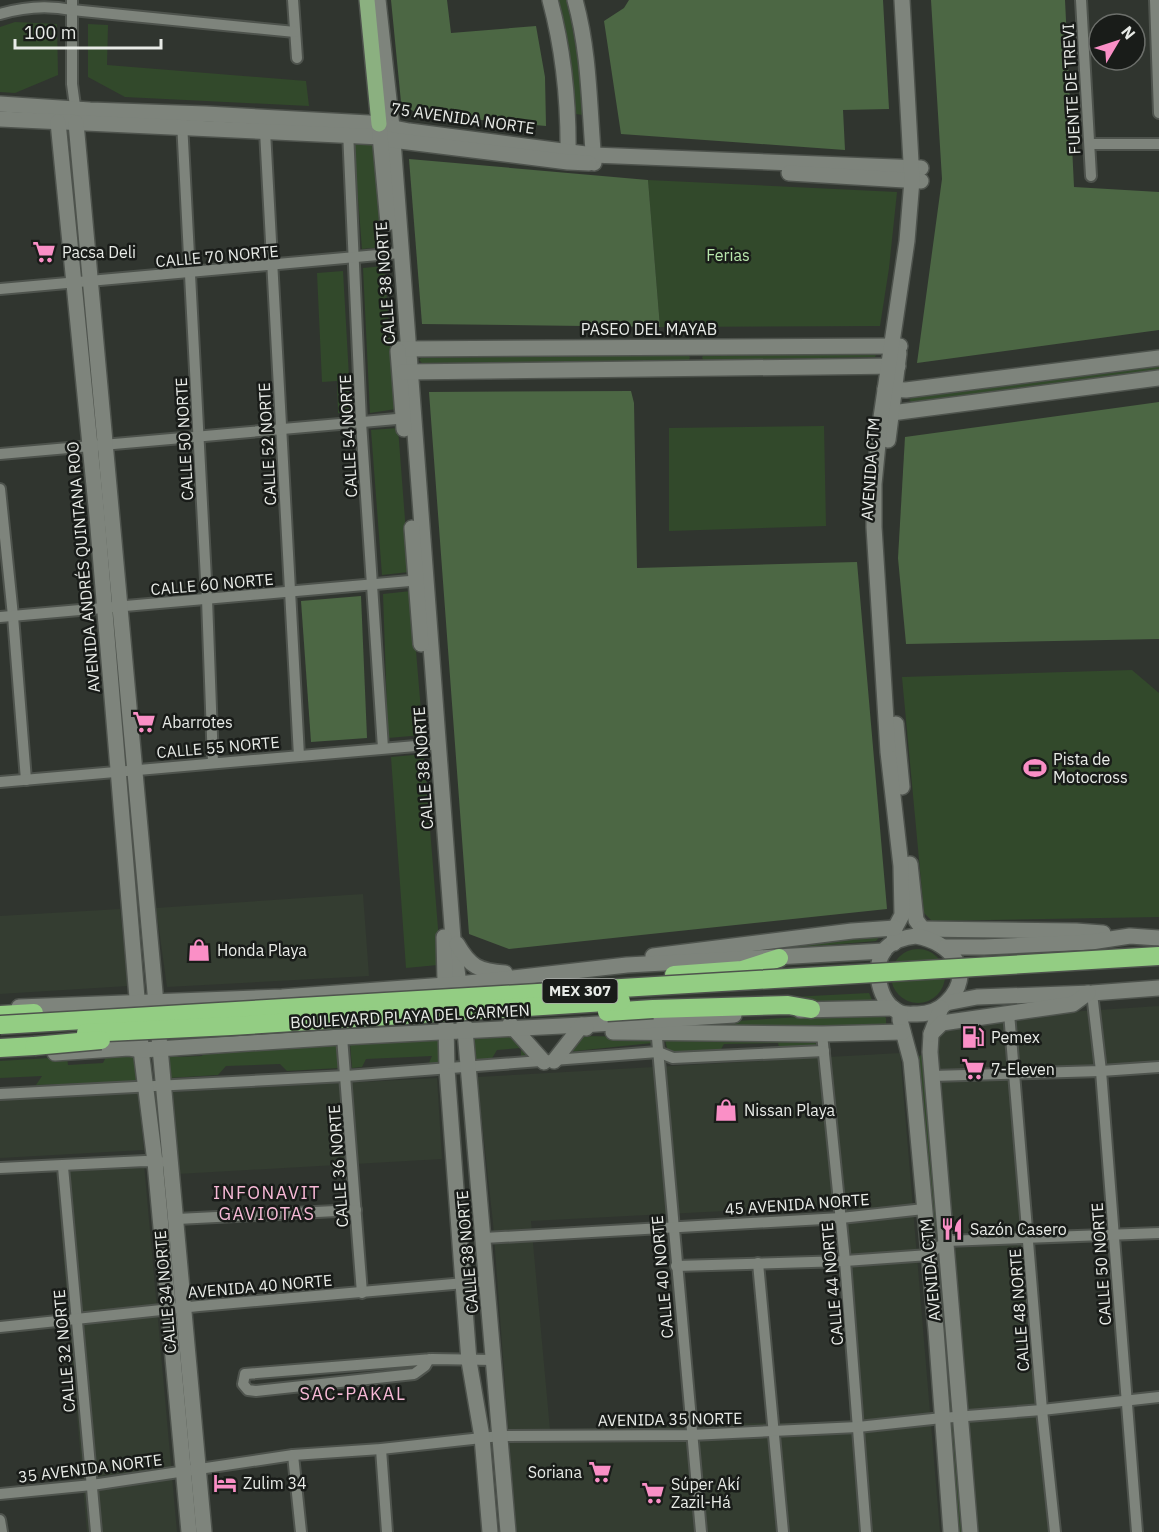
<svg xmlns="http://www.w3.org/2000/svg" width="1159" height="1532" viewBox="0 0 1159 1532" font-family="'IBM Plex Sans',sans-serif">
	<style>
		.built { fill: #343d31; fill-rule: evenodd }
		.green { fill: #32492b }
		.forest { fill: #4c6744 }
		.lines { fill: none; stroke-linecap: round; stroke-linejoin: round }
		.street-casing { stroke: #4e534d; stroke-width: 14 }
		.secondary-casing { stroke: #4e534d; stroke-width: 18 }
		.primary-casing { stroke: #4e534d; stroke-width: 18 }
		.highway-casing { stroke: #4e534d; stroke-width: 21 }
		.street { stroke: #7e847c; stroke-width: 10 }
		.secondary { stroke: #7e847c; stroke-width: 15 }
		.primary { stroke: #8bb080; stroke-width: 15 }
		.highway { stroke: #93cd83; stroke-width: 18 }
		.highway-bridge-casing { stroke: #4e534d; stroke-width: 21; stroke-linecap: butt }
		.highway-bridge { stroke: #93cd83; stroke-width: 18 }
		.labels { text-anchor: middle; stroke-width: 5; stroke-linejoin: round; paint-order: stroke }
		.shield { fill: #191c19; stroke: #aaada9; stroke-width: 1.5 }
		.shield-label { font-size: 15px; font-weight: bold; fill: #e8ebe7 }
		.street-label { font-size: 16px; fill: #e8ebe7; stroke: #191c19 }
		.poi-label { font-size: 16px; fill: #e8ebe7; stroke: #191c19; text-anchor: start }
		.park-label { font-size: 16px; fill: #b9e7ad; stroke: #191c19 }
		.neighbourhood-label { font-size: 18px; letter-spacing: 1.5px; fill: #f7b9d6; stroke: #191c19 }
	</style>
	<rect width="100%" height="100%" fill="#30352f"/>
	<g class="built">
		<polygon points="363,894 369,976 167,987 156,908"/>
		<polygon points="120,909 128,986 0,994 0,916"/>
		<polygon points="1159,1006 1159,1068 1010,1077 1050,1532 977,1532 937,1031 1022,1015"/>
		<path d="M 900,1053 L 940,1532 L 516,1532 L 493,1223 L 477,1077 ZM 842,1205 L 850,1422 L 692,1424 L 550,1430 L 531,1221 Z"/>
		<polygon points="437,1078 442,1159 178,1174 172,1092"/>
		<polygon points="138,1091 144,1150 0,1158 0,1100"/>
		<polygon points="144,1164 177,1532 87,1532 56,1171"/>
	</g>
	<g class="green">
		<path d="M 559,0 L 566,0 C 576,38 580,75 583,115 L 576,114 C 573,75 569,38 559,0 Z"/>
		<polygon points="15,22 57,24 58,75 15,93 0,92 0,27"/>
		<polygon points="88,24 108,25 107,65 306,81 309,106 125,97 88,77"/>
		<polygon points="356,144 372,145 375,148 383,247 362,249 354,147"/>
		<polygon points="648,180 897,192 889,268 880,326 660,327"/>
		<polygon points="384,266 396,409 370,413 363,268"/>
		<polygon points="343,271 351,412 338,413 337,381 322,382 317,273"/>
		<polygon points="873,354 876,355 875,357 703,360 702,357 704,355"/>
		<polygon points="688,355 690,357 689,360 422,363 419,360 421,358"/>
		<polygon points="1159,366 1159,370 1146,372 912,402 909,400 913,397"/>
		<polygon points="824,426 826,526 669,531 669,428"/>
		<polygon points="398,428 409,572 382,575 371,430"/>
		<polygon points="411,591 423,735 388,738 383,594"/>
		<polygon points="1132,670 1159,693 1159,917 932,921 924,913 902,677"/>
		<polygon points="424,754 439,941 438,965 406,968 391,757"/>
		<polygon points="881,935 876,941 696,956"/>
		<circle cx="918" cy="976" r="27"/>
		<polygon points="869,993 873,1002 671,1003"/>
		<polygon points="882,1014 886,1018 886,1025 880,1030 682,1029 684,1024 833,1015"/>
		<polygon points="512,1035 532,1055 521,1056 521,1048 497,1050 491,1060 473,1061 472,1044 477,1036"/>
		<polygon points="580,1036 652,1037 652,1043 566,1052"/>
		<polygon points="438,1039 439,1063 429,1063 432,1056 366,1059 362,1067 352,1068 350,1043"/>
		<polygon points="665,1040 817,1040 815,1046 779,1047 778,1043 724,1044 720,1051 668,1052"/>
		<polygon points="339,1044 341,1066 339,1068 287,1071 280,1064 226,1066 218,1075 168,1078 166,1052 174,1052 178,1057 202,1056 203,1053"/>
		<polygon points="132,1053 138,1056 139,1081 36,1085 42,1076 0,1078 0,1061 67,1057 68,1065 103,1063 107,1055"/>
		<polygon points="921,1055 924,1057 940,1237 935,1238 917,1058"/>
		<polygon points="936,1261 939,1261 941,1264 953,1410 949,1410"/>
		<polygon points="951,1424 954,1424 965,1532 958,1532 949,1428"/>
	</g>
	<g class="forest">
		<polygon points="391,0 447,0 451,33 536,26 545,77 546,126 417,114 401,102"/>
		<polygon points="629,0 883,0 889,109 843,110 845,150 621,134 604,21 624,8"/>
		<polygon points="931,0 1065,0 1074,187 1159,192 1159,330 917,363 942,179"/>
		<polygon points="409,159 648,180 660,327 422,324"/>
		<polygon points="631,391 634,403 637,568 857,562 887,909 509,949 469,934 429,392"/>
		<polygon points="1159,402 1159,639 906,644 898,558 905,437"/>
		<polygon points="361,596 367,738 311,742 301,601"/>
	</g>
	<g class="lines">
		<g class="street-casing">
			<g id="street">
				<polyline points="72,0 72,84 76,113"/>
				<polyline points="293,0 297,58"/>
				<polyline points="1081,0 1091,176"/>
				<polyline points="1155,0 1159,113"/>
				<path d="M 0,14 C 23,7 48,5 72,10 L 295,32"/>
				<polyline points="182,122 207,599 213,763"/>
				<polyline points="265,131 299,756"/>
				<polyline points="348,131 361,422 383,748"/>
				<polyline points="1090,144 1159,144"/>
				<polyline points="0,289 400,253"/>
				<polyline points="0,454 408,418"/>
				<polyline points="0,489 13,616 26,780"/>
				<polyline points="0,617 421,580"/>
				<polyline points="0,782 439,744"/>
				<polyline points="1092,993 1101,1071 1137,1532"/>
				<polyline points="1009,1013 1042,1410 1055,1532"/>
				<polyline points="656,1027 701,1532"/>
				<polyline points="822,1034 845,1261 866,1532"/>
				<polyline points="342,1037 362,1293"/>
				<polyline points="932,1076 1101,1071 1159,1067"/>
				<polyline points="0,1094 346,1076 658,1052 673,1058 824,1051"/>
				<polyline points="63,1167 96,1532"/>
				<polyline points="0,1168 145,1161 161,1162"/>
				<polyline points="177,1219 356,1210"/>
				<polyline points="484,1238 841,1218 924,1209"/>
				<polyline points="758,1263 783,1532"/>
				<polyline points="676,1266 845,1261 929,1255 946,1241 1159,1233"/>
				<polyline points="0,1327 199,1306 488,1281"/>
				<polyline points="429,1359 425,1366 414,1374 256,1391 248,1390 243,1384 245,1374 432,1359 494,1360"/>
				<polyline points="381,1449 387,1532"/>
				<polyline points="293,1455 301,1532"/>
				<polyline points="0,1494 92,1485 293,1455 381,1449 500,1436 691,1435 858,1427 942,1418 1042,1410 1159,1397"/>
				<polyline points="0,1520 2,1532"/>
			</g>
		</g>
		<g class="secondary-casing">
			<g id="secondary">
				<polyline points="378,0 392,127 453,939 465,1030 508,1532"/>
				<path d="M 550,0 C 564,52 569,107 568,160"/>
				<path d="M 575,0 C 590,54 589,108 594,163"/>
				<polyline points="0,104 90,110 206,114 369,123 409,131 593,155 921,168"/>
				<polyline points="0,119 381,137 392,140 568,162 589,163"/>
				<polyline points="58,122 97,516 142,1058 155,1162 189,1532"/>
				<polyline points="76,123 204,1532"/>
				<polyline points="379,124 388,223"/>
				<polyline points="789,173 921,181"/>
				<polyline points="399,349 900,346"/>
				<polyline points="398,351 404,429"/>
				<polyline points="403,372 898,366"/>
				<polyline points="885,389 906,390 1159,358"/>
				<polyline points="884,414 1159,378"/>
				<polyline points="888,440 899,353"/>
				<polyline points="412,528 421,644"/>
				<polyline points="896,724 902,787"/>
				<polyline points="910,864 916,920 929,938"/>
				<polyline points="921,929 1076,931 1103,933"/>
				<path d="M 916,936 C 951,942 977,973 946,1003 C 938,1011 928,1014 917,1014 C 911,1014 904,1015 899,1012 C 879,1003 872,968 884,951 C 890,941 906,937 916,936 Z"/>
				<polyline points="444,937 447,1069 463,1283 469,1361 482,1437 490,1532"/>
				<polyline points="894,943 895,928 902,915 901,866 888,752 874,527 874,484 880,424 907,241 912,180 902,0"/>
				<path d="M 457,944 C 470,967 479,971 505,973"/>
				<polyline points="945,947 984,947 1091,942 1130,936 1159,938"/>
				<polyline points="653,956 852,931 895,928"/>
				<polyline points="946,1003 977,997 1092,993 1159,988"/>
				<polyline points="19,1007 282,997 459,984 627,965 884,951"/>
				<polyline points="941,1008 931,1034 930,1052 970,1532"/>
				<polyline points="800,1010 893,1008"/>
				<polyline points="900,1013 900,1020 911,1061 936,1330 951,1532"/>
				<polyline points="510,1024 544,1062"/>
				<polyline points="613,1032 822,1034 903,1032"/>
				<polyline points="931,1034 942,1023 1073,1004 1088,993"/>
				<polyline points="55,1053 129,1048 142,1050 342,1037 582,1025 734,1015"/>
				<polyline points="554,1061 582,1025 586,1028"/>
			</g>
		</g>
		<g class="primary-casing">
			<polyline id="primary" points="367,0 379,124"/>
		</g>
		<g class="highway-casing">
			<g id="highway">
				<polyline points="674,975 742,970 779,958"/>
				<polyline points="653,1009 788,1005 811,1009"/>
				<polyline points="0,1015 34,1013"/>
				<polyline points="0,1048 34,1046"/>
			</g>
		</g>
		<use href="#street" class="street"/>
		<use href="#secondary" class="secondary"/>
		<use href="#primary" class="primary"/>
		<use href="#highway" class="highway"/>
		<g class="highway-bridge-casing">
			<g id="highway-bridge">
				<polyline points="607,1012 653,1009"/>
				<path d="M 0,1025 C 386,1004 773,977 1159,956"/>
				<polyline points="86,1033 231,1026 621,1001"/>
				<polyline points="34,1046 101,1040"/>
			</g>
		</g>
		<use href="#highway-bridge" class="highway-bridge"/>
	</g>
	<defs>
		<g id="supermarket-bare" transform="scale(1.8)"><path d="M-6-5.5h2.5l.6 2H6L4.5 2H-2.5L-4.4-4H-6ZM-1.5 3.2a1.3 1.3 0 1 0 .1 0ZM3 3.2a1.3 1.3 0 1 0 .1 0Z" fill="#fa8fc6" stroke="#191c19" stroke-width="2.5" paint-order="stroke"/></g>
		<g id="stadium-bare" transform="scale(1.8)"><path d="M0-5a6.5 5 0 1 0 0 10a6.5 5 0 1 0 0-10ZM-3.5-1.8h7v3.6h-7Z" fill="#fa8fc6" stroke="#191c19" stroke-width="2.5" paint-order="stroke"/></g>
		<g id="shop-bare" transform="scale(1.8)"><path d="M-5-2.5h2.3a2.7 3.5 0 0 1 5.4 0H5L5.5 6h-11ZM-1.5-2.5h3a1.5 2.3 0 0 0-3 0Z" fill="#fa8fc6" stroke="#191c19" stroke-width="2.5" paint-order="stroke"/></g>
		<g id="fuel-bare" transform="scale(1.8)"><path d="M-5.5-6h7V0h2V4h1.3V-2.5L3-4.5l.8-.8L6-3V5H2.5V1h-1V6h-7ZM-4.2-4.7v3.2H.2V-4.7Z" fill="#fa8fc6" stroke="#191c19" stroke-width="2.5" paint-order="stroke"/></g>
		<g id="restaurant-bare" transform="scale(1.8)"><path d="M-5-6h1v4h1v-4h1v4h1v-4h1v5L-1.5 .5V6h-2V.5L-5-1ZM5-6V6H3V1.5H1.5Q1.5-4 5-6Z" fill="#fa8fc6" stroke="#191c19" stroke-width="2.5" paint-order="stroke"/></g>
		<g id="hotel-bare" transform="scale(1.8)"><path d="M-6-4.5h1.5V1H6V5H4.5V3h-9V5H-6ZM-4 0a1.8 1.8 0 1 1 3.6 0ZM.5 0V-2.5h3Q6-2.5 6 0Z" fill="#fa8fc6" stroke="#191c19" stroke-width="2.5" paint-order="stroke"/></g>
	</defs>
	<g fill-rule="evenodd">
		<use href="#supermarket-bare" x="44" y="252"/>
		<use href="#supermarket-bare" x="144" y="722"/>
		<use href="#stadium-bare" x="1035" y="768"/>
		<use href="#shop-bare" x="199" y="950"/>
		<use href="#fuel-bare" x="973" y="1037"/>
		<use href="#supermarket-bare" x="973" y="1069"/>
		<use href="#shop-bare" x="726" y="1110"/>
		<use href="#restaurant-bare" x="952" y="1229"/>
		<use href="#supermarket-bare" x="600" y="1472"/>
		<use href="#hotel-bare" x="225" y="1483"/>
		<use href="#supermarket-bare" x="653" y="1493"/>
	</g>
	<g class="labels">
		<rect class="shield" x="542.5" y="979" width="75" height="24" rx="4.5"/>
		<g class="shield-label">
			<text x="580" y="996">MEX 307</text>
		</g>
		<g class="street-label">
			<text transform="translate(1071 89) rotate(-93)" y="6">FUENTE DE TREVI</text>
			<text transform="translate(463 118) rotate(8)" y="6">75 AVENIDA NORTE</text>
			<text transform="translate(217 256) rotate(-5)" y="6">CALLE 70 NORTE</text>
			<text transform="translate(385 283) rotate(-94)" y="6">CALLE 38 NORTE</text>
			<text x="649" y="335">PASEO DEL MAYAB</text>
			<text transform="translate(348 436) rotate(-93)" y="6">CALLE 54 NORTE</text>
			<text transform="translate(184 439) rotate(-93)" y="6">CALLE 50 NORTE</text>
			<text transform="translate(267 444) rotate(-93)" y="6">CALLE 52 NORTE</text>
			<text transform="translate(870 469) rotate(-86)" y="6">AVENIDA CTM</text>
			<text transform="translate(83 567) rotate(-95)" y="6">AVENIDA ANDRÉS QUINTANA ROO</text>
			<text transform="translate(212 584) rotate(-5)" y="6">CALLE 60 NORTE</text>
			<text transform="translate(218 747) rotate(-5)" y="6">CALLE 55 NORTE</text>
			<text transform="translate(423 768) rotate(-94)" y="6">CALLE 38 NORTE</text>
			<text transform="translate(410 1016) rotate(-3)" y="6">BOULEVARD PLAYA DEL CARMEN</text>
			<text transform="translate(338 1166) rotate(-94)" y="6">CALLE 36 NORTE</text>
			<text transform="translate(797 1204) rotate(-4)" y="6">45 AVENIDA NORTE</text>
			<text transform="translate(467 1252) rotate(-95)" y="6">CALLE 38 NORTE</text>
			<text transform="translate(1101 1264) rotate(-94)" y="6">CALLE 50 NORTE</text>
			<text transform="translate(930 1270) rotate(-95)" y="6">AVENIDA CTM</text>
			<text transform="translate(662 1277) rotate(-95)" y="6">CALLE 40 NORTE</text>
			<text transform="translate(832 1284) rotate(-95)" y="6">CALLE 44 NORTE</text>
			<text transform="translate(260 1286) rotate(-5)" y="6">AVENIDA 40 NORTE</text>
			<text transform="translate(165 1292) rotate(-95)" y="6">CALLE 34 NORTE</text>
			<text transform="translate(1019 1310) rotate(-94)" y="6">CALLE 48 NORTE</text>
			<text transform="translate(64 1351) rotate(-95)" y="6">CALLE 32 NORTE</text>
			<text transform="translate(670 1419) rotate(-1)" y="6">AVENIDA 35 NORTE</text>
			<text transform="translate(90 1468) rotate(-7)" y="6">35 AVENIDA NORTE</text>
		</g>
		<g class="poi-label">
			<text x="62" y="258">Pacsa Deli</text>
			<text x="162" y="728">Abarrotes</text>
			<text x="1053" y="765">Pista de<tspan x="1053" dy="18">Motocross</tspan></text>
			<text x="217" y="956">Honda Playa</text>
			<text x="991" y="1043">Pemex</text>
			<text x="991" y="1075">7-Eleven</text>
			<text x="744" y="1116">Nissan Playa</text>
			<text x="970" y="1235">Sazón Casero</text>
			<text x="582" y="1478" text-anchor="end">Soriana</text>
			<text x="243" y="1489">Zulim 34</text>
			<text x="671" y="1490">Súper Akí<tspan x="671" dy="18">Zazil-Há</tspan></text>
		</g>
		<g class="park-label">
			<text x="728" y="261">Ferias</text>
		</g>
		<g class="neighbourhood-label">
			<text x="267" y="1199">INFONAVIT<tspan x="267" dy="21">GAVIOTAS</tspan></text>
			<text x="353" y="1400">SAC-PAKAL</text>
		</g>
	</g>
	<g transform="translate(1117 42) rotate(51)"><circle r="28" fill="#191c19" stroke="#6c6f6b" stroke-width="1.5"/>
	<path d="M0-4.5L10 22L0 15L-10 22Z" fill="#fa8fc6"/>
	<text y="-9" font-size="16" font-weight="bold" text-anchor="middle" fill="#e8ebe7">N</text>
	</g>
	<path d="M15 39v9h146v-9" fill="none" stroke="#e8ebe7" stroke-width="3"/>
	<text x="24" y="39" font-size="18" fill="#e8ebe7" stroke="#191c19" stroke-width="4.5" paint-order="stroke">100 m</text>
</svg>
